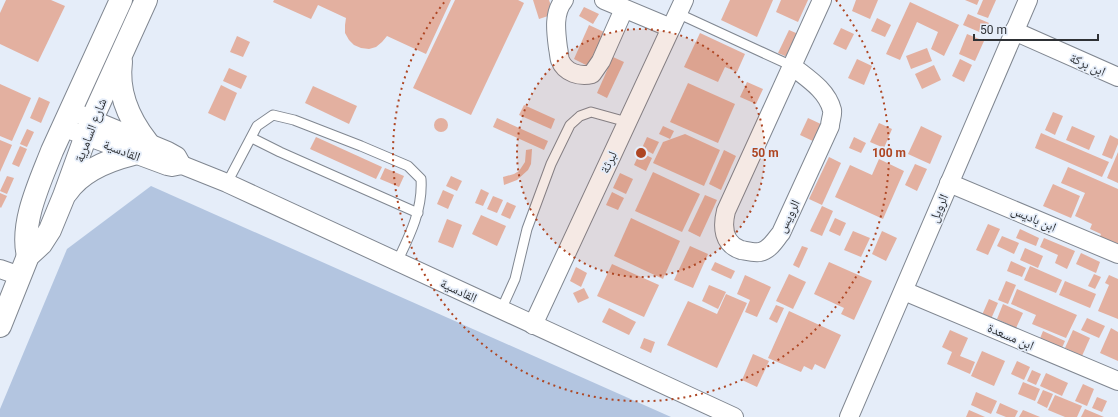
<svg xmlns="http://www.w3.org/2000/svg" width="1118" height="417" viewBox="0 0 1118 417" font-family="Roboto,'Noto Naskh Arabic',sans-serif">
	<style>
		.green { fill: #b3c5e0 }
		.building { fill: #e3b0a0 }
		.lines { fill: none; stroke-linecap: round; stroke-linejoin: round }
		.lane-casing { stroke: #808791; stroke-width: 11 }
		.street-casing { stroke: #808791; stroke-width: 20 }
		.secondary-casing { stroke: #808791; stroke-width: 24 }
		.lane { stroke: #fff; stroke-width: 9 }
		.street { stroke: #fff; stroke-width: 18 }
		.secondary { stroke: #fff; stroke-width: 22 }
		.ring { fill: none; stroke: #ae4623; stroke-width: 2; stroke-dasharray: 2 4 }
		.labels { text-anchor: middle; stroke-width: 3.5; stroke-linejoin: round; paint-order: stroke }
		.street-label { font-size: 13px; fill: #2e3135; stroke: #e5edf9 }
		.centre { fill: #ae4623; stroke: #e5edf9; stroke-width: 2 }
		.ring-label { font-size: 12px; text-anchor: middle; font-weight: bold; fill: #ae4623; stroke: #e5edf9; stroke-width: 3.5; stroke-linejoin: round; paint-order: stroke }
	</style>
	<rect width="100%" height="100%" fill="#e5edf9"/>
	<polygon class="green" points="151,186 671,417 0,417 0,409 67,249"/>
	<g class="building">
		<polygon points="6,0 51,0 65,6 38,62 0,44 0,13"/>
		<polygon points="274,0 451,0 426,54 387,36 382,42 376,47 369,49 361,48 354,45 349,40 345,33 345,25 346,18 318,5 311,19 273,2"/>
		<polygon points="455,0 518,0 524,3 471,115 413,88"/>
		<polygon points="533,0 549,0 554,14 539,19"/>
		<polygon points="730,0 773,0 757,37 721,20"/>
		<polygon points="781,0 808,0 798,22 776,12"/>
		<polygon points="856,0 878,0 870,19 852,11"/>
		<polygon points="965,0 979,0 977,5"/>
		<polygon points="983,0 996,0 988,18 977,14"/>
		<polygon points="910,2 959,25 944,56 931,49 938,32 917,22 900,60 886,54"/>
		<polygon points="584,7 599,14 593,24 579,16"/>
		<polygon points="968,14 989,23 984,34 963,25"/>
		<polygon points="877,18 891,25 885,37 871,31"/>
		<polygon points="589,25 604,32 588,66 574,59"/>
		<polygon points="841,28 854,34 846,50 833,44"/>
		<polygon points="789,30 803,36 792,59 778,53"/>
		<polygon points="700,33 745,54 737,72 725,67 718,82 684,67"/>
		<polygon points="967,34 984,41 975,61 959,54"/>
		<polygon points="237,36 250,42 243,57 230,52"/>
		<polygon points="927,48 932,61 911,69 906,56"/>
		<polygon points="613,57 624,62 607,98 597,93"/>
		<polygon points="857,59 872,66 864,85 848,78"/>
		<polygon points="960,59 972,65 964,82 952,76"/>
		<polygon points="934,65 941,80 922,89 915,74"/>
		<polygon points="229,68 247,76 241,89 223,81"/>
		<polygon points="747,82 763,89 756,104 740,97"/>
		<polygon points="688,83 735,104 718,143 670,122"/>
		<polygon points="0,84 31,98 12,141 0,136"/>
		<polygon points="221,85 237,93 225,121 208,113"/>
		<polygon points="313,86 357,106 349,124 305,103"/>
		<polygon points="39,97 50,102 41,123 30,118"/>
		<polygon points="524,105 555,119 551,129 519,115"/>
		<polygon points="1053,112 1063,116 1055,135 1045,130"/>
		<circle cx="441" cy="125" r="7"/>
		<polygon points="497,118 548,141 544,150 493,127"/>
		<polygon points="808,118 823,125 815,142 800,135"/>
		<polygon points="879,123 892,129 884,148 870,142"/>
		<polygon points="663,126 674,131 670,139 659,134"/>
		<polygon points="921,126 942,136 930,164 908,154"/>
		<polygon points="1072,126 1095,136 1089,150 1066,140"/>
		<polygon points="27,129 34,132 27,147 20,144"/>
		<polygon points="1041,133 1109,162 1102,177 1035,148"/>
		<polygon points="685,134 720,150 704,186 653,163 663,142"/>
		<polygon points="1110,135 1118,139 1118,144 1112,159 1102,155"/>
		<polygon points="316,137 382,167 376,179 310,149"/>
		<polygon points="647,137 659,142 653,154 642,148"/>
		<polygon points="854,137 866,143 861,153 849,148"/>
		<polygon points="0,140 12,145 0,172"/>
		<polygon points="20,146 27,149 19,167 12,164"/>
		<polygon points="532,149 531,164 528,170 517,180 504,185 503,177 514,174 519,171 525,162 526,150"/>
		<polygon points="724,150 736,156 721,190 709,184"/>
		<polygon points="640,152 652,158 646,171 634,165"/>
		<polygon points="1118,152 1118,183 1107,178"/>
		<polygon points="829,157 841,163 822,205 809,199"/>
		<polygon points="879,159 904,171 883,219 835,197 850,165 872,175"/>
		<polygon points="915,164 927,169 917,191 905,185"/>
		<polygon points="1068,167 1118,189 1118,247 1099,239 1101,234 1090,229 1092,224 1075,216 1085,193 1061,183"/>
		<polygon points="385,168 404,176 399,187 380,179"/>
		<polygon points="653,172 700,194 682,232 635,211"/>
		<polygon points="620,173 633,179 626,194 613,188"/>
		<polygon points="7,176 14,178 7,194 0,191"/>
		<polygon points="451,176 462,181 457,191 446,186"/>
		<polygon points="1053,184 1080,196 1071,218 1043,206"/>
		<polygon points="481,189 489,193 483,206 475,203"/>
		<polygon points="443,190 454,195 448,209 437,204"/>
		<polygon points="612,192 624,198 618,210 606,205"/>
		<polygon points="0,193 7,196 1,208 0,207"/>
		<polygon points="705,195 717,200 700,237 688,231"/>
		<polygon points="493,196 503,200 497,213 487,209"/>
		<polygon points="507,202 516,206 510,219 501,215"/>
		<polygon points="822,206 833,211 822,236 810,231"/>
		<polygon points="481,215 506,226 497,246 472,234"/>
		<polygon points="631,218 680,241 663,279 614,256"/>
		<polygon points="835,218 846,223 840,236 829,231"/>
		<polygon points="447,219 462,225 453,248 438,242"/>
		<polygon points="988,224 1000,229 988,255 976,250"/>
		<polygon points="1020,229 1039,238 1036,246 1016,238"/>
		<polygon points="853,231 870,238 861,257 844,250"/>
		<polygon points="882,231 897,238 886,261 872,254"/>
		<polygon points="1002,236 1019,243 1014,254 997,246"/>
		<polygon points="1044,238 1075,251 1067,269 1055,263 1058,255 1040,247"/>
		<polygon points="690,246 708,254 693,288 674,280"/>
		<polygon points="802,246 808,248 799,268 793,265"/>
		<polygon points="1025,248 1043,256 1038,268 1020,260"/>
		<polygon points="1081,253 1100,262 1096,273 1076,264"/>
		<polygon points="1011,261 1026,268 1022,277 1007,271"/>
		<polygon points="715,262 735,271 731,279 711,270"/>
		<polygon points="829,262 872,281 854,320 841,314 844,308 814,294"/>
		<polygon points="612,264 659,285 644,317 597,296"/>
		<polygon points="1030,266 1062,280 1056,293 1024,280"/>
		<polygon points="576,267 587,273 581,287 570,281"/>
		<polygon points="789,274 806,282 793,309 776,301"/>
		<polygon points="1094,274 1101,277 1095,289 1088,286"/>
		<polygon points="745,275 771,287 757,317 745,312 750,300 737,294"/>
		<polygon points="1109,275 1118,279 1118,319 1098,311 1109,285 1105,283"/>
		<polygon points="1006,281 1016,285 1008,304 998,300"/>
		<polygon points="1065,281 1096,294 1090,308 1059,295"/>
		<polygon points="709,285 726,292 718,309 702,301"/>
		<polygon points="584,288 589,298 578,303 573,293"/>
		<polygon points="1017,289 1077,315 1066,338 1032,324 1036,315 1011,304"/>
		<polygon points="726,294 747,303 717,368 667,345 688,301 717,314"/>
		<polygon points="989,299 998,303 991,319 982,315"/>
		<polygon points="1003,304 1023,313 1016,328 997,319"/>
		<polygon points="776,305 784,308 777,323 769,319"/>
		<polygon points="609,308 636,322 629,335 602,322"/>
		<polygon points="789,311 841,335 825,369 815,364 812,370 804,366 801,372 768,358"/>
		<polygon points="1087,318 1105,326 1099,338 1081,330"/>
		<polygon points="1111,328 1118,332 1118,361 1100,353"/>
		<polygon points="950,330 968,338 960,356 975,362 970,374 947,364 952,352 942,347"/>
		<polygon points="1073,330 1090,338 1082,356 1065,348"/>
		<polygon points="1043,331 1065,341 1061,350 1039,341"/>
		<polygon points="644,338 655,342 651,353 640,348"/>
		<polygon points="982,351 1005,361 994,386 971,376"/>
		<polygon points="753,354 769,361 757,387 742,380"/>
		<polygon points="1017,361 1030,367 1024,380 1011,374"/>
		<polygon points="1032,370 1041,374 1036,385 1027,381"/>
		<polygon points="1046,373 1068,383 1062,396 1040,386"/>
		<polygon points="1023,382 1040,389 1035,401 1018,394"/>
		<polygon points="1083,384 1094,389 1087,406 1075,401"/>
		<polygon points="1043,390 1053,394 1047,408 1037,403"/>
		<polygon points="976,392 997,401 991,414 971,405"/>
		<polygon points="1055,395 1082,406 1077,417 1065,417 1048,410"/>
		<polygon points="1097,397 1107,401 1102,412 1092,408"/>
		<polygon points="1000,403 1018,411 1015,417 1006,417 996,413"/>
		<polygon points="1085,409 1104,417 1081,417"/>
		<polygon points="969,410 985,417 966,417"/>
		<polygon points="1023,410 1040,417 1019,417"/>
	</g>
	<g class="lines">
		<g class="lane-casing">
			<g id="lane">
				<polyline points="677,13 792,66"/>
				<polyline points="252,138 280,152 418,213"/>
				<path d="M 227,183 L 257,126 L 273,115 L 294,120 L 361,146 L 408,166 L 421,179 C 423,209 410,235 397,262"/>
				<polyline points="501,310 515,279 527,229 551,164 570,125 580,116 591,112 627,122"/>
			</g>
		</g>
		<g class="street-casing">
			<g id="street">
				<path d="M 564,0 C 553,13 556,32 558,48 C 559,52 559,57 560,60 C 565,73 580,77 592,74 L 601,61 L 624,9"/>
				<polyline points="604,0 671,28"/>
				<polyline points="1014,31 1118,77"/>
				<path d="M 792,66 C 807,78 827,90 832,110 C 833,115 830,121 830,126 L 781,233 C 775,240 770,250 760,252 C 754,253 747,251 741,250 C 723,244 722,227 726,211 L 822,0"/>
				<polyline points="79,114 168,151 177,156 182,165"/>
				<polyline points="62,127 167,166 172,167 182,165 227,183 734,417"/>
				<polyline points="949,183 1118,254"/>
				<polyline points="0,269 20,276"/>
				<polyline points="904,291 1118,381"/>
				<polyline points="533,325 684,0"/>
				<polyline points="849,417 1028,0"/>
			</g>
		</g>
		<g class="secondary-casing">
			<g id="secondary">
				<path d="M 121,62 C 117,92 129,119 147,142"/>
				<path d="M 67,192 C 82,170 109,160 133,154"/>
				<path d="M 28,256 C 20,223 40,182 52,151 L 121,0"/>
				<polyline points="0,326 28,256 41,244 50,230 64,196 92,119 146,0"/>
			</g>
		</g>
		<use href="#lane" class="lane"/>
		<use href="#street" class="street"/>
		<use href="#secondary" class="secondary"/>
	</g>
	<circle cx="641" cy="153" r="124" fill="#ae4623" fill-opacity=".12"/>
	<g class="ring">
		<circle cx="641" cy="153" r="124"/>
		<path d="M836 0A248 248 0 1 1 446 0"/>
	</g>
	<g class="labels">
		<g class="street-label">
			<text transform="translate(1088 64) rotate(24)" y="5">ابن بركة</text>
			<text transform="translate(90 130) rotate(-69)" y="5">شارع السامرية</text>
			<text transform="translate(122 150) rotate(21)" y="5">القادسية</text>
			<text transform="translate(608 162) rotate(-65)" y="5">لبرثة</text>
			<text transform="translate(938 208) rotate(-67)" y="5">الرويل</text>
			<text transform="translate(788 216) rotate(-64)" y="5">الرويس</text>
			<text transform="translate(1034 218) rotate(23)" y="5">ابن باديس</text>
			<text transform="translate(459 290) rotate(25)" y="5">القادسية</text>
			<text transform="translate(1011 336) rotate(23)" y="5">ابن مسعدة</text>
		</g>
	</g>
	<circle cx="641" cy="153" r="6" class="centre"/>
	<g class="ring-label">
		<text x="765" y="157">50 m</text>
		<text x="889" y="157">100 m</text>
	</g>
	<path d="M974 34v6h124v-6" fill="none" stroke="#2e3135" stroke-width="2"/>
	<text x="980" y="34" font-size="12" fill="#2e3135" stroke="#e5edf9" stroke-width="3" paint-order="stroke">50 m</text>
</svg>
